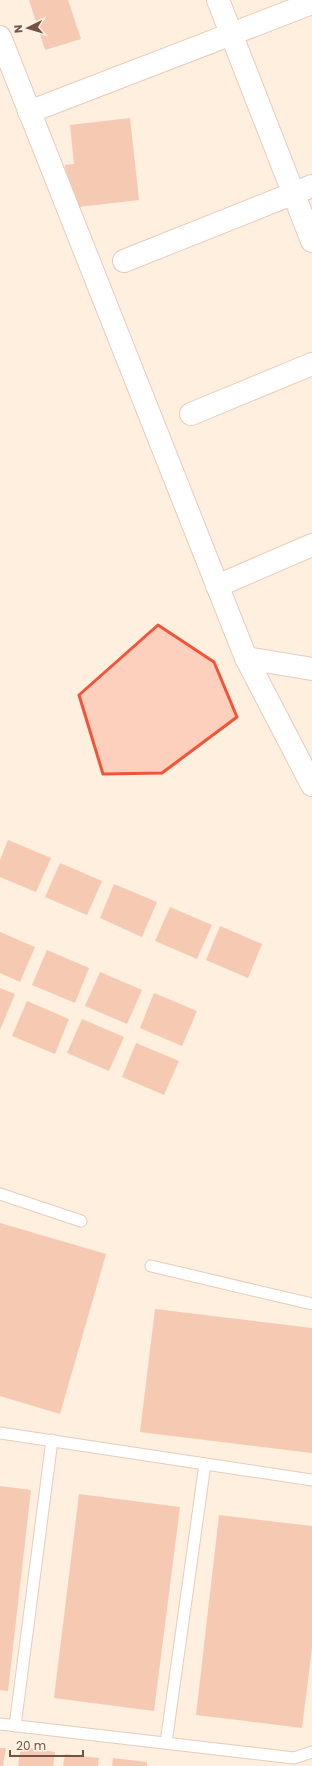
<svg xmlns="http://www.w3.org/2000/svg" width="312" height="1766" viewBox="0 0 312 1766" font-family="Poppins,sans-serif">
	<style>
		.building { fill: #f6c9b3 }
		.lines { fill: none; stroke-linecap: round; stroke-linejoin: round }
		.service-casing { stroke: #e5ccbd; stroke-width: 13 }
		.minor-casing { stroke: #e5ccbd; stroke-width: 24 }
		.service { stroke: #fff; stroke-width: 11 }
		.minor { stroke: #fff; stroke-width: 22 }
		.marked { fill: #f45338; fill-opacity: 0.2; stroke: #f45338; stroke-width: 3; stroke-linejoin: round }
	</style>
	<rect width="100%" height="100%" fill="#feefde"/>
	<g class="building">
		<polygon points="29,0 68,0 81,39 45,50"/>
		<polygon points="130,118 139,200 70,208 65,165 74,164 70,125"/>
		<polygon points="8,840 51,858 36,892 0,877 0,860"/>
		<polygon points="60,863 102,881 87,915 45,897"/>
		<polygon points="114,884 157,902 142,937 100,918"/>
		<polygon points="170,907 212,925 197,959 155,941"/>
		<polygon points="220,926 262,944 248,978 206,960"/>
		<polygon points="0,932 35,947 20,982 0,973"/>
		<polygon points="47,950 89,968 75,1003 32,985"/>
		<polygon points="100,972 142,990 127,1024 85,1006"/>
		<polygon points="0,988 15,994 0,1030"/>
		<polygon points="154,993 197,1011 182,1046 140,1028"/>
		<polygon points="27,1001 69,1019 55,1054 12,1036"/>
		<polygon points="82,1019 124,1037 109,1071 67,1053"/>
		<polygon points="136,1043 179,1061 164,1095 122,1077"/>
		<polygon points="0,1223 106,1254 60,1414 0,1396"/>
		<polygon points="155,1309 312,1328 312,1453 140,1432"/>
		<polygon points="0,1486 31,1490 8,1691 0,1690"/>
		<polygon points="79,1494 180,1507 154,1711 54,1698"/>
		<polygon points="219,1515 312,1526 312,1648 302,1728 196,1715"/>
		<polygon points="21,1747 55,1752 53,1766 18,1766"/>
		<polygon points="0,1748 6,1748 3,1766 0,1766"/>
		<polygon points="65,1754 99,1758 98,1766 63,1766"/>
		<polygon points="113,1758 147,1762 147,1766 112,1766"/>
	</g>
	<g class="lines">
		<g class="service-casing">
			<g id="service">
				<polyline points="0,1194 81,1221"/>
				<polyline points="151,1266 312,1304"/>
				<polyline points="0,1433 312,1480"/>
				<polyline points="0,1724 294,1758 312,1752"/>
				<polyline points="15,1726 52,1440"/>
				<polyline points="166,1743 205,1464"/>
			</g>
		</g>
		<g class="minor-casing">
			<g id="minor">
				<polyline points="218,0 312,241"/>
				<polyline points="0,37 246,658 312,785"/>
				<polyline points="29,112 312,3"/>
				<polyline points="124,261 312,186"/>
				<polyline points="191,414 312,364"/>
				<polyline points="217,586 312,545"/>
				<polyline points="246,658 312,669"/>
			</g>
		</g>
		<use href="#service" class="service"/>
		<use href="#minor" class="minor"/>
	</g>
	<path class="marked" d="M 158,625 L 214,662 L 237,717 L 162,773 L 103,774 L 79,695 Z"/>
	<g transform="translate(28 28) rotate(265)" stroke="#fff3e6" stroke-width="3" paint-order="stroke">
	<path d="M0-3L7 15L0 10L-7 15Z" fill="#765244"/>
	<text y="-6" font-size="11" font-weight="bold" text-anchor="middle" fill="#765244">N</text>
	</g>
	<path d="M10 1750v6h73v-6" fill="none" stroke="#765244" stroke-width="2"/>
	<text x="16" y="1750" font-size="12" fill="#765244" stroke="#fff3e6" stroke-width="3" paint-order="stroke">20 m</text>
</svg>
